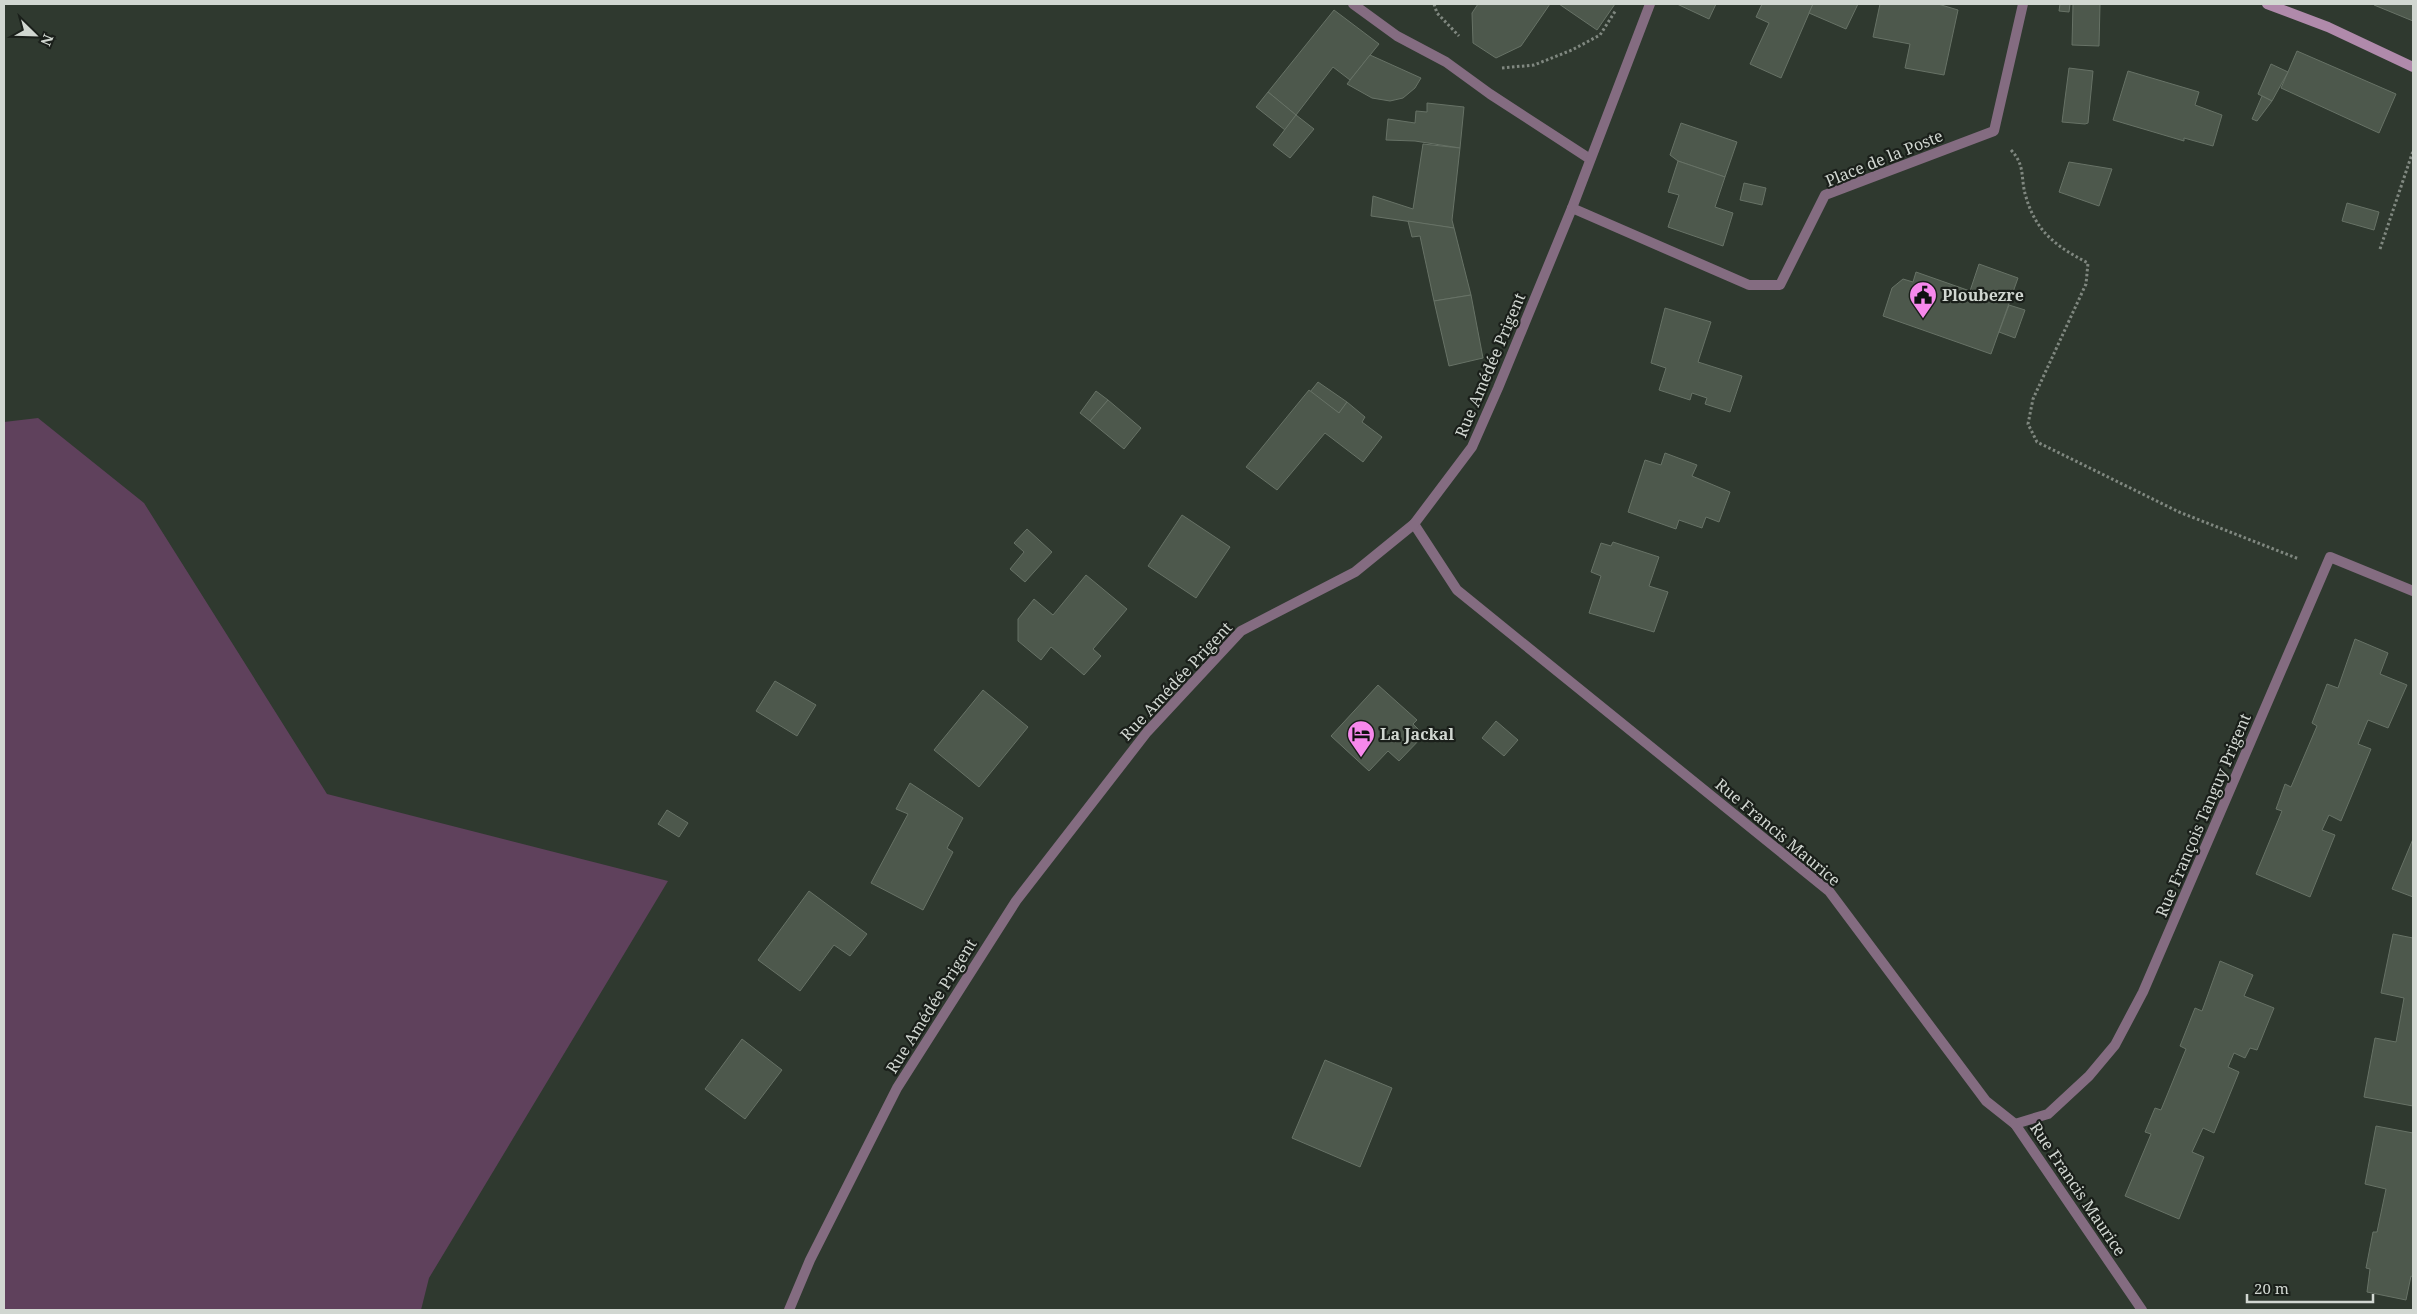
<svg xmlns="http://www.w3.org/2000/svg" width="2417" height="1314" viewBox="0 0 2417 1314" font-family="'Noto Serif',serif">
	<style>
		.green { fill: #5f415c }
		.building { fill: #4d584c; stroke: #677266 }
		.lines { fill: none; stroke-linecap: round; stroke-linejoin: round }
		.path { stroke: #808880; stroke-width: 3; stroke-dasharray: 2.5 2.5; stroke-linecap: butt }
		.lane { stroke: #846c81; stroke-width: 10 }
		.street { stroke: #846c81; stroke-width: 10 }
		.secondary { stroke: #b08aab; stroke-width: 10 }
		.labels { text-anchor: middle; stroke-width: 4.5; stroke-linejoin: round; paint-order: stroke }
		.street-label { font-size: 16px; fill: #d1d7d1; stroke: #1a1f1a }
		.poi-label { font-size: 16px; font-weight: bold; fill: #d1d7d1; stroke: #1a1f1a; text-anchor: start }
	</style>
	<rect width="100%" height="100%" fill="#2f392f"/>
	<polygon class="green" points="38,418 144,503 327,794 668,881 429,1278 421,1310 4,1310 4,422"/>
	<g class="building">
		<polygon points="1478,4 1550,4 1521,46 1496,58 1473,43 1472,13"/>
		<polygon points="1559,4 1615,4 1597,30"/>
		<polygon points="1677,4 1716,4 1709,19"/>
		<polygon points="1762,4 1813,4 1781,78 1750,64 1769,23 1756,17"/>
		<polygon points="1813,4 1858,4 1846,29 1809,13"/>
		<polygon points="1880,4 1938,4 1958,10 1944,75 1905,68 1910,44 1873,37"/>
		<polygon points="2060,4 2070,4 2069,12 2059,11"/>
		<polygon points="2073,4 2100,4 2099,46 2072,45"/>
		<polygon points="2374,4 2413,4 2413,21 2374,5"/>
		<polygon points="1334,10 1379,44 1350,80 1333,67 1296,115 1268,92"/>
		<polygon points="2297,51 2396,94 2379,133 2281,88"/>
		<polygon points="1370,55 1421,78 1415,88 1403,98 1390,101 1372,98 1347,84"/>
		<polygon points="2271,64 2288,72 2272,101 2258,94"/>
		<polygon points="2069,68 2093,71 2088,123 2085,124 2062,122"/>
		<polygon points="2128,71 2199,92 2195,105 2222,115 2213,146 2184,138 2184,141 2113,120"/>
		<polygon points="1268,92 1296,115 1285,130 1256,107"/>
		<polygon points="2262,96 2272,101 2257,121 2252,119"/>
		<polygon points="1427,103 1464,107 1460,148 1415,141 1386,140 1388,119 1415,123 1416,111 1427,112"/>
		<polygon points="1296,115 1314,129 1290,158 1273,145"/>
		<polygon points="1681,123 1737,142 1725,177 1678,161 1670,155"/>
		<polygon points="1423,144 1460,148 1452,220 1454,228 1371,216 1373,196 1413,209"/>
		<polygon points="1678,161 1725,177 1715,207 1733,213 1723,246 1668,227 1679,195 1668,192"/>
		<polygon points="2069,162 2112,169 2099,206 2059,192"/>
		<polygon points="1744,183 1766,188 1762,205 1740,200"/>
		<polygon points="2347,203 2379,212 2374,230 2342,221"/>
		<polygon points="1408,221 1454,228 1471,295 1434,301 1420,236 1412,237"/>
		<polygon points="1979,264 2018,278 1991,354 1883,316 1892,288 1903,279 1913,282 1916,272 1970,291"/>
		<polygon points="1471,295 1483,358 1449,366 1434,301"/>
		<polygon points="2009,305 2025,310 2015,338 1999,332"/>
		<polygon points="1665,308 1711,322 1698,362 1742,376 1730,412 1705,404 1707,398 1692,393 1690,400 1659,390 1666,368 1651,363"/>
		<polygon points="1318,382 1347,402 1339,413 1310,392"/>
		<polygon points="1309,390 1339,413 1347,402 1365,417 1362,422 1382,437 1363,462 1325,433 1277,490 1246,467"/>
		<polygon points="1096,391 1108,400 1090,421 1080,413"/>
		<polygon points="1108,400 1141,428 1124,449 1090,421"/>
		<polygon points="1665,453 1697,465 1692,476 1730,492 1719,522 1706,517 1702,528 1679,520 1676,529 1628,512 1645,460 1661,465"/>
		<polygon points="1182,515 1230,547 1196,598 1148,566"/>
		<polygon points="1027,529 1052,552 1025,582 1010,569 1024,552 1014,543"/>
		<polygon points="1613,542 1659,557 1649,586 1668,592 1654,632 1589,613 1601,576 1591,572 1601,543 1611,546"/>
		<polygon points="1086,575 1127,609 1093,649 1101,656 1084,675 1051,647 1041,660 1018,641 1018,619 1034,599 1053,615"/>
		<polygon points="2355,639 2388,653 2380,674 2407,685 2388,728 2368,720 2358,744 2371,749 2341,821 2329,815 2322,830 2335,835 2310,897 2256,874 2282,811 2276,809 2285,784 2291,787 2317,726 2312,723 2327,684 2338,688"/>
		<polygon points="775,681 816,705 797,736 756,711"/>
		<polygon points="1378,685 1417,720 1413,724 1424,735 1399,761 1388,751 1369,771 1331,736"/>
		<polygon points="983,690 1028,727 979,787 934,750"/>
		<polygon points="1496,721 1518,740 1504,756 1482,738"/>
		<polygon points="910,783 963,818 947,848 953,852 923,910 871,883 908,814 896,809"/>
		<polygon points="667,810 688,823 679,837 658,824"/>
		<polygon points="2413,839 2413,897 2392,889"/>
		<polygon points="809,891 867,934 850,956 834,945 800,991 758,960"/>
		<polygon points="2393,934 2413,938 2413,1106 2364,1097 2375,1038 2396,1042 2404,998 2381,993"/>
		<polygon points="2220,961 2253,975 2244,996 2274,1008 2257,1050 2250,1048 2245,1058 2234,1053 2228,1067 2239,1072 2214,1133 2203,1128 2192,1152 2204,1157 2179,1219 2125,1196 2151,1134 2145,1132 2155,1108 2161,1110 2186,1049 2180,1046 2195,1008 2202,1011"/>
		<polygon points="742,1039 782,1070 745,1119 705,1089"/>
		<polygon points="1325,1060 1392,1088 1360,1167 1292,1138"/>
		<polygon points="2376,1126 2413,1133 2413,1277 2411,1276 2406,1300 2367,1292 2370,1269 2366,1268 2373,1232 2377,1232 2386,1189 2365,1184"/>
	</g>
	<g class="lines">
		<g class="path">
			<polyline points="1434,4 1437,13 1459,36"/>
			<polyline points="1502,68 1534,65 1572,50 1600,35 1616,10"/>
			<path d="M 2011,150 C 2026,166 2020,178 2026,197 C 2036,232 2057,247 2088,263 L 2086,284 L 2033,399 L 2028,424 L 2037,442 L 2179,512 L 2299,559"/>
			<polyline points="2380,249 2413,151"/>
		</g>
		<polyline class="lane" points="1353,4 1397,36 1446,62 1490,94 1590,159"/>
		<g class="street">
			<polyline points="1572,208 1749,285 1780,285 1825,195 1994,131 2023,4"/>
			<polyline points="1414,524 1457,590 1829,891 1986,1101 2015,1124 2142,1310"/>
			<polyline points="2015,1124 2048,1114 2089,1076 2115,1045 2143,992 2330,557 2413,591"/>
			<polyline points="789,1310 810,1260 897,1088 1016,901 1147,732 1241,631 1355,572 1414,524 1472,447 1498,388 1572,208 1650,4"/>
		</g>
		<polyline class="secondary" points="2267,4 2328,27 2413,67"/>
	</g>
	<defs>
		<g id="civic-pin" transform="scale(1.4375)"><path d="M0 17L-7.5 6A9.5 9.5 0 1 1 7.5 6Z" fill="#f788ec" stroke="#1a1f1a"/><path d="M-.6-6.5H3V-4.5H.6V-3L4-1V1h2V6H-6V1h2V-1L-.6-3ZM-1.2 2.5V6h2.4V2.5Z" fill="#111"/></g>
		<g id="hotel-pin" transform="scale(1.4375)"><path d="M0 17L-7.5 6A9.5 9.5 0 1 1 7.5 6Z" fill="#f788ec" stroke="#1a1f1a"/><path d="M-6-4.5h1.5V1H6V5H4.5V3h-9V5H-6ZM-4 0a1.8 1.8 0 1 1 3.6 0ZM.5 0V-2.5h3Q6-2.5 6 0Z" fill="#111"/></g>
	</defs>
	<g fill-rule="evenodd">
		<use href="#civic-pin" x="1923" y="295"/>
		<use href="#hotel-pin" x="1361" y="734"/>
	</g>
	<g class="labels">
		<g class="street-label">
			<text transform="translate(1884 158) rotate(-22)" y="6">Place de la Poste</text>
			<text transform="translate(1490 365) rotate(-67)" y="6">Rue Amédée Prigent</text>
			<text transform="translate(1176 681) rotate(-47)" y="6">Rue Amédée Prigent</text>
			<text transform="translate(2203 815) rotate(-67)" y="6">Rue François Tanguy Prigent</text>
			<text transform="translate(1778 832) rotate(40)" y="6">Rue Francis Maurice</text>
			<text transform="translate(931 1006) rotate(-58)" y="6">Rue Amédée Prigent</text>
			<text transform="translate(2078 1189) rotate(56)" y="6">Rue Francis Maurice</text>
		</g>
		<g class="poi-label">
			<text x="1942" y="301">Ploubezre</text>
			<text x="1380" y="740">La Jackal</text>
		</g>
	</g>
	<rect width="2417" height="1314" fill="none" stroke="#d1d7d1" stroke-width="10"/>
	<g transform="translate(35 35) rotate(113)" stroke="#1a1f1a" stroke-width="4" paint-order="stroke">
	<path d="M0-4L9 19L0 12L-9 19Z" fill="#d1d7d1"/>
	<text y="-8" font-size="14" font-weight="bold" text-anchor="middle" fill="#d1d7d1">N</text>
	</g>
	<path d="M2247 1294v8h126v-8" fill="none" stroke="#d1d7d1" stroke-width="2.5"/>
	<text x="2254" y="1294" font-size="15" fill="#d1d7d1" stroke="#1a1f1a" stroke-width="4" paint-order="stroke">20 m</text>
</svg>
